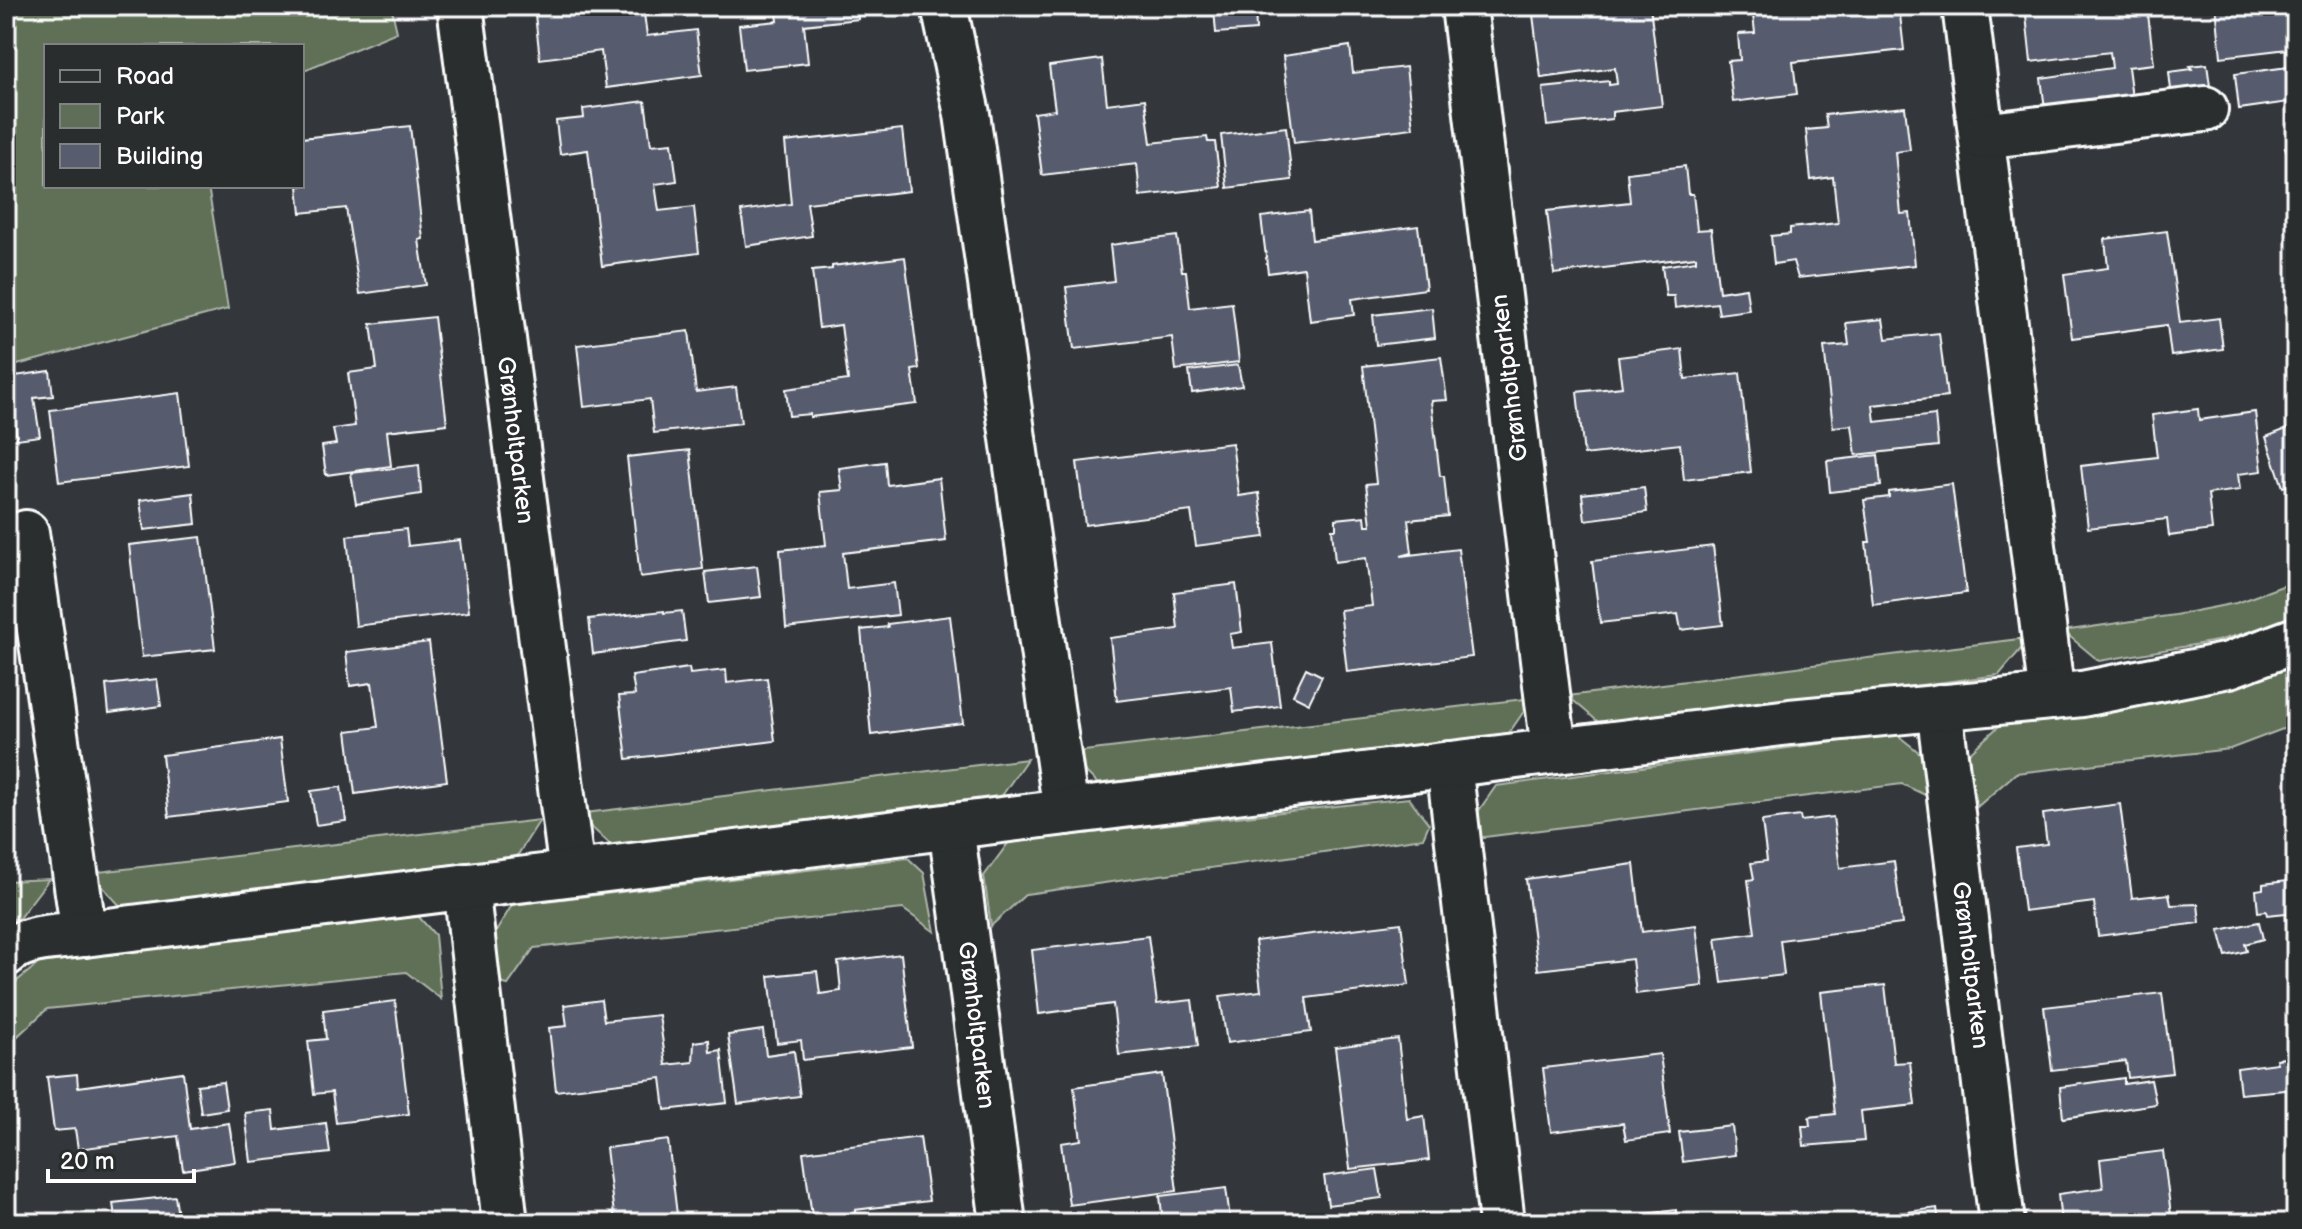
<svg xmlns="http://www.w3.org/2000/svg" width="2302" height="1229" viewBox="0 0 2302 1229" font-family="'Balsamiq Sans',sans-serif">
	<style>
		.green { fill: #5f6f57; stroke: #afb7ab; stroke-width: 2 }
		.building { fill: #575c6e; stroke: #fff; stroke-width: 2 }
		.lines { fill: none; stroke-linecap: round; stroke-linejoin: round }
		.minor-casing { stroke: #fff; stroke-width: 50 }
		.minor { stroke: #2a2d2e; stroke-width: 44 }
		.labels { text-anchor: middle; stroke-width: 6; stroke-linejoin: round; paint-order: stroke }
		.street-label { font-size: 24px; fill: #fff; stroke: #2a2d2e }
	</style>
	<rect width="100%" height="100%" fill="#33363b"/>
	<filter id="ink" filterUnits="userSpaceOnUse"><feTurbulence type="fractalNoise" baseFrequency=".0125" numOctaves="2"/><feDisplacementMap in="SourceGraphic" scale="16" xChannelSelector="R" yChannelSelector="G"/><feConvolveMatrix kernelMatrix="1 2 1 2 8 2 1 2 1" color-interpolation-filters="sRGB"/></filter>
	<g filter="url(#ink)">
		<g class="green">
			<polygon points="6,6 391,6 397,32 302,71 302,46 46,46 46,186 208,186 228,309 6,368"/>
			<polygon points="2296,581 2296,618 2217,641 2099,661 2063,631 2175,615 2236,603"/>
			<polygon points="2027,638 2026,643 1999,675 1603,726 1568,696"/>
			<polygon points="2296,666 2296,724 2230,749 2016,773 1977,807 1967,755 1999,726 2237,686"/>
			<polygon points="1533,698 1509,733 1100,786 1067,753"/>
			<polygon points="1896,734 1930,761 1929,797 1902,784 1477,838 1473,819 1496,786"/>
			<polygon points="1027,759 1001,797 612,846 577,814"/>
			<polygon points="1409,798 1429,824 1423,838 1026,894 991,926 984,876 1009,842"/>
			<polygon points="540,820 517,856 121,907 90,873"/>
			<polygon points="908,858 924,873 935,932 903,909 534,948 508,985 495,982 491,940 512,905"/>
			<polygon points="49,879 19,918 6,920 6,881"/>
			<polygon points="418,916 435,935 441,999 406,972 47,1009 7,1046 6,990 39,963"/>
		</g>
		<g class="building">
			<polygon points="534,6 643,6 647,36 696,30 702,75 606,88 601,51 540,59"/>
			<polygon points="776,6 857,6 858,19 804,25 808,63 744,70 739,25 778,21"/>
			<polygon points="1255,6 1256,30 1216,33 1214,9"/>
			<polygon points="1650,6 1662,106 1612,112 1612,119 1547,126 1543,88 1609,81 1609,85 1617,84 1615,68 1541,78 1533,15 1598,6"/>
			<polygon points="1752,6 1899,6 1904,50 1793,62 1797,94 1733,102 1728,61 1740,60 1738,34 1755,33"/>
			<polygon points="2025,6 2147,6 2154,64 2128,67 2132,98 2045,109 2041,78 2112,68 2110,52 2031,62"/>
			<polygon points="2216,6 2296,6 2296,48 2221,57"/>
			<polygon points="1350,46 1353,73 1406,67 1413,128 1294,143 1283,56"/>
			<polygon points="1102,59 1107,104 1145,99 1151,143 1207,137 1208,142 1215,142 1221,187 1140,196 1137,164 1042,175 1034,113 1055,110 1049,66"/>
			<polygon points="2207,64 2210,86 2171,90 2169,72 2192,69 2190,66"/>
			<polygon points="2296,66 2296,101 2239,109 2235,74"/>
			<polygon points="645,101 651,145 672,143 677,181 655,184 659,211 694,207 699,253 602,266 588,150 560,154 556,121 584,118 583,109"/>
			<polygon points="1905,107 1910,150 1895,152 1901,214 1910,213 1915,265 1798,278 1793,261 1774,264 1771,236 1790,234 1790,228 1838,223 1833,177 1811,180 1806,130 1827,128 1825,115"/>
			<polygon points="410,126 423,239 419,240 426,285 360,294 346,208 301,213 298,186 302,186 302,138"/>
			<polygon points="1286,127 1292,180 1227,188 1221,135"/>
			<polygon points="902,129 909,191 807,203 812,236 746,246 741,211 791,204 785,142"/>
			<polygon points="2296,143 2296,177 2285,147"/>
			<polygon points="1685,166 1688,194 1693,194 1697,230 1711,229 1719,292 1746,288 1749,310 1719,314 1717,303 1675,308 1674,296 1666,296 1662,266 1696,261 1696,257 1554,274 1547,211 1630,202 1627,173"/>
			<polygon points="1309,211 1312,240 1418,226 1426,289 1352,299 1354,315 1310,321 1304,268 1268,273 1261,217"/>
			<polygon points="2167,231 2180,323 2219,318 2223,349 2171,356 2167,325 2072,338 2064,274 2108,268 2105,239"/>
			<polygon points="1177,236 1182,271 1186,271 1190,308 1232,303 1239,362 1176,370 1172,337 1074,349 1066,287 1114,281 1110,245"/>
			<polygon points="905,257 919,369 912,370 917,404 810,417 810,414 789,416 786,389 848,380 841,325 819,328 812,271 832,269 832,266"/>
			<polygon points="1432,308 1435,338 1376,345 1373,315"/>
			<polygon points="434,317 447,424 387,431 391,466 326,475 322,446 336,444 333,429 355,426 348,373 377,369 371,324"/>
			<polygon points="1883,319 1886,339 1939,333 1947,397 1873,405 1875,422 1935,415 1938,446 1856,455 1852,425 1833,427 1824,347 1849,345 1846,323"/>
			<polygon points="689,331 696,392 736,387 741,423 654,433 650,399 584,407 577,345"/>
			<polygon points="1682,349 1685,379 1740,373 1751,472 1684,480 1680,444 1584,455 1577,392 1622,387 1618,357"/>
			<polygon points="1441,357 1447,400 1431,401 1440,476 1444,476 1448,516 1408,520 1412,553 1401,556 1458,549 1472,657 1347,672 1340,610 1372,606 1366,558 1335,562 1332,529 1336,529 1336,519 1365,516 1366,525 1371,525 1366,484 1376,483 1363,366"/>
			<polygon points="1238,365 1242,386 1192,393 1189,371"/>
			<polygon points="50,371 53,396 34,398 40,436 17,439 8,377"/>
			<polygon points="180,393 189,466 59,482 50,410"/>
			<polygon points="2198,409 2199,420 2255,412 2262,471 2238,474 2240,490 2208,494 2212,530 2169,536 2167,519 2088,528 2081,466 2157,457 2152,415"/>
			<polygon points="2294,426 2296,482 2283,487 2266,437"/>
			<polygon points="1232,443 1239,496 1259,493 1265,537 1196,546 1191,511 1085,525 1077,462"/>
			<polygon points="690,450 703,569 640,577 627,457"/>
			<polygon points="1878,455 1881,486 1830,492 1827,461"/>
			<polygon points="885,462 887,485 939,478 946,541 843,553 847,589 894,583 898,615 786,628 780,550 826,545 820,492 842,490 839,468"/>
			<polygon points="419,465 421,494 356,504 351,473"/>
			<polygon points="1952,484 1966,593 1873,605 1866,542 1870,542 1864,500 1889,497 1889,492"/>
			<polygon points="1644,487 1647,512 1585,520 1582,494"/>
			<polygon points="193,493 196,524 144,530 140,500"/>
			<polygon points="406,529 408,546 460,540 469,612 356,626 347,536"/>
			<polygon points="201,537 215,649 142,657 129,545"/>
			<polygon points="1713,546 1723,625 1681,630 1678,614 1600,623 1592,561"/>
			<polygon points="757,566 761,597 709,603 705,572"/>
			<polygon points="1236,584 1242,632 1230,634 1232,648 1272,643 1280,706 1234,712 1231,687 1117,701 1110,638 1178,629 1174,592"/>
			<polygon points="664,611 664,613 682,611 686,641 593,654 589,619"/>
			<polygon points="950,616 963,723 871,735 861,630 888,627 887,624"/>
			<polygon points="429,642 447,781 355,794 347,731 378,727 372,683 350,686 346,652"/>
			<polygon points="689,668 690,674 726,670 727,683 767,678 775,741 627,759 619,696 635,695 632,676"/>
			<polygon points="1306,668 1322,676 1309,703 1293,695"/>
			<polygon points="157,679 161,706 109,713 106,685"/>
			<polygon points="280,739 288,802 169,817 162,755"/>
			<polygon points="341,787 346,821 316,825 311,791"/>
			<polygon points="2120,804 2132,898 2169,894 2171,905 2198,904 2200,923 2098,936 2094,902 2024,911 2016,848 2047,844 2043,814"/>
			<polygon points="1800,816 1801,821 1833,817 1840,868 1894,861 1902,924 1780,940 1784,975 1722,983 1716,938 1755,933 1748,880 1754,879 1751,863 1767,861 1762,821"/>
			<polygon points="1634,864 1642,932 1696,925 1703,986 1636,994 1632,959 1538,970 1526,879"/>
			<polygon points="2296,880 2296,912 2267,915 2266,911 2258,912 2256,890 2263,889 2263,884"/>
			<polygon points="2259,922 2263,939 2245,944 2247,951 2226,956 2219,930"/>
			<polygon points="1401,923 1409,985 1306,998 1311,1032 1227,1043 1220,996 1261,991 1255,941"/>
			<polygon points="1148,936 1157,1004 1192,1000 1198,1046 1119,1055 1113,1004 1039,1014 1032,950"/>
			<polygon points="901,954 912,1047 803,1060 801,1040 777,1043 769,976 817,971 820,994 841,991 838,962"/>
			<polygon points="1885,985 1894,1063 1910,1062 1915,1105 1861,1111 1864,1141 1804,1146 1802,1126 1810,1126 1809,1117 1835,1114 1821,992"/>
			<polygon points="2162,993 2172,1073 2128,1078 2126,1061 2052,1070 2044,1007"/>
			<polygon points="601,1000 604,1021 659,1015 666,1065 693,1062 694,1042 709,1040 710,1052 721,1050 727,1103 665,1110 661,1078 556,1091 549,1028 567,1026 564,1005"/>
			<polygon points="395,1001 409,1114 336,1123 332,1092 314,1094 308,1041 326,1039 323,1010"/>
			<polygon points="763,1030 766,1055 794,1051 800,1096 738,1104 728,1035"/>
			<polygon points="1398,1039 1407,1119 1424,1116 1429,1160 1350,1169 1335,1047"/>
			<polygon points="1660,1054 1670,1134 1626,1140 1623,1123 1551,1132 1543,1068"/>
			<polygon points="2296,1057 2296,1089 2240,1094 2237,1068 2277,1063 2276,1059"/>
			<polygon points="183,1072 190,1129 229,1123 235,1162 183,1170 178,1136 78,1149 75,1129 54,1131 47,1077 77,1074 78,1087"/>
			<polygon points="1162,1074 1177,1191 1069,1205 1061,1143 1081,1140 1074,1087"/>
			<polygon points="2124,1078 2124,1084 2151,1080 2156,1104 2063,1118 2060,1087"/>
			<polygon points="223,1082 227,1109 201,1113 197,1085"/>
			<polygon points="273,1110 275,1130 326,1123 330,1153 251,1162 245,1113"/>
			<polygon points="1732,1126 1735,1155 1683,1162 1679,1132"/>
			<polygon points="920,1137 929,1201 855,1210 856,1223 813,1223 803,1152"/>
			<polygon points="668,1140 678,1223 615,1223 606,1148"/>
			<polygon points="2163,1151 2172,1223 2061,1223 2058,1194 2103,1188 2100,1159"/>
			<polygon points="1377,1169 1382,1198 1328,1205 1324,1176"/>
			<polygon points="1226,1188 1230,1218 1195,1223 1163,1223 1160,1196"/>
			<polygon points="175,1196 179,1223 94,1223 94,1220 115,1218 113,1203"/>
			<polygon points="1937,1208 1939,1223 1823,1223"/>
			<polygon points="1676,1210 1677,1223 1613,1223 1613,1218"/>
		</g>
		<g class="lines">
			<g class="minor-casing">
				<g id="minor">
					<polyline points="460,6 572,873"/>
					<polyline points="944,6 967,114 1066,812"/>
					<polyline points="1464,6 1554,751"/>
					<polyline points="1965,6 2052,697"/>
					<polyline points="1982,136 2205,109"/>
					<polyline points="26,533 84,934"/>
					<polyline points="1939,707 2002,1223"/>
					<polyline points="1449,764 1502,1223"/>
					<polyline points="951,826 1003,1223"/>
					<polyline points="466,886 505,1223"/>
					<path d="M 6,953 C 25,936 60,937 84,934 L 1790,722 L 2082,694 L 2229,665 L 2296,640"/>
				</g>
			</g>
			<use href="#minor" class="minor"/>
		</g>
	</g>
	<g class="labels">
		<g class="street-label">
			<text transform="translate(1509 378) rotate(-97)" y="8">Grønholtparken</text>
			<text transform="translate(516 440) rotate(83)" y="8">Grønholtparken</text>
			<text transform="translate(1971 965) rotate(83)" y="8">Grønholtparken</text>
			<text transform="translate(977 1025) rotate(83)" y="8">Grønholtparken</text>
		</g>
	</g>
	<rect width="2302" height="1229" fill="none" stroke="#2a2d2e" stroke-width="32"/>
	<rect x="16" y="16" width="2270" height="1197" fill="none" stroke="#fff" stroke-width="3" filter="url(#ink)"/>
	<rect x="44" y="44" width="260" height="144" fill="#2a2d2e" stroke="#7f8182" stroke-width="2"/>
	<rect x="60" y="70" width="40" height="12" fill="#2a2d2e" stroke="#7f8182" stroke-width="2"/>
	<text x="116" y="84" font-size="24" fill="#ffffff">Road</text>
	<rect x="60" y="104" width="40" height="24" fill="#5f6f57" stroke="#7f8182" stroke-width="2"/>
	<text x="116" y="124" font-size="24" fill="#ffffff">Park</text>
	<rect x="60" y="144" width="40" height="24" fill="#575c6e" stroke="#7f8182" stroke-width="2"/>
	<text x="116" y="164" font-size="24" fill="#ffffff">Building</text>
	<path d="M48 1169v12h146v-12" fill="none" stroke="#ffffff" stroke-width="4"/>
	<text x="60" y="1169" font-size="24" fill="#ffffff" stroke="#2a2d2e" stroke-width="6" paint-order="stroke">20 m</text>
</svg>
